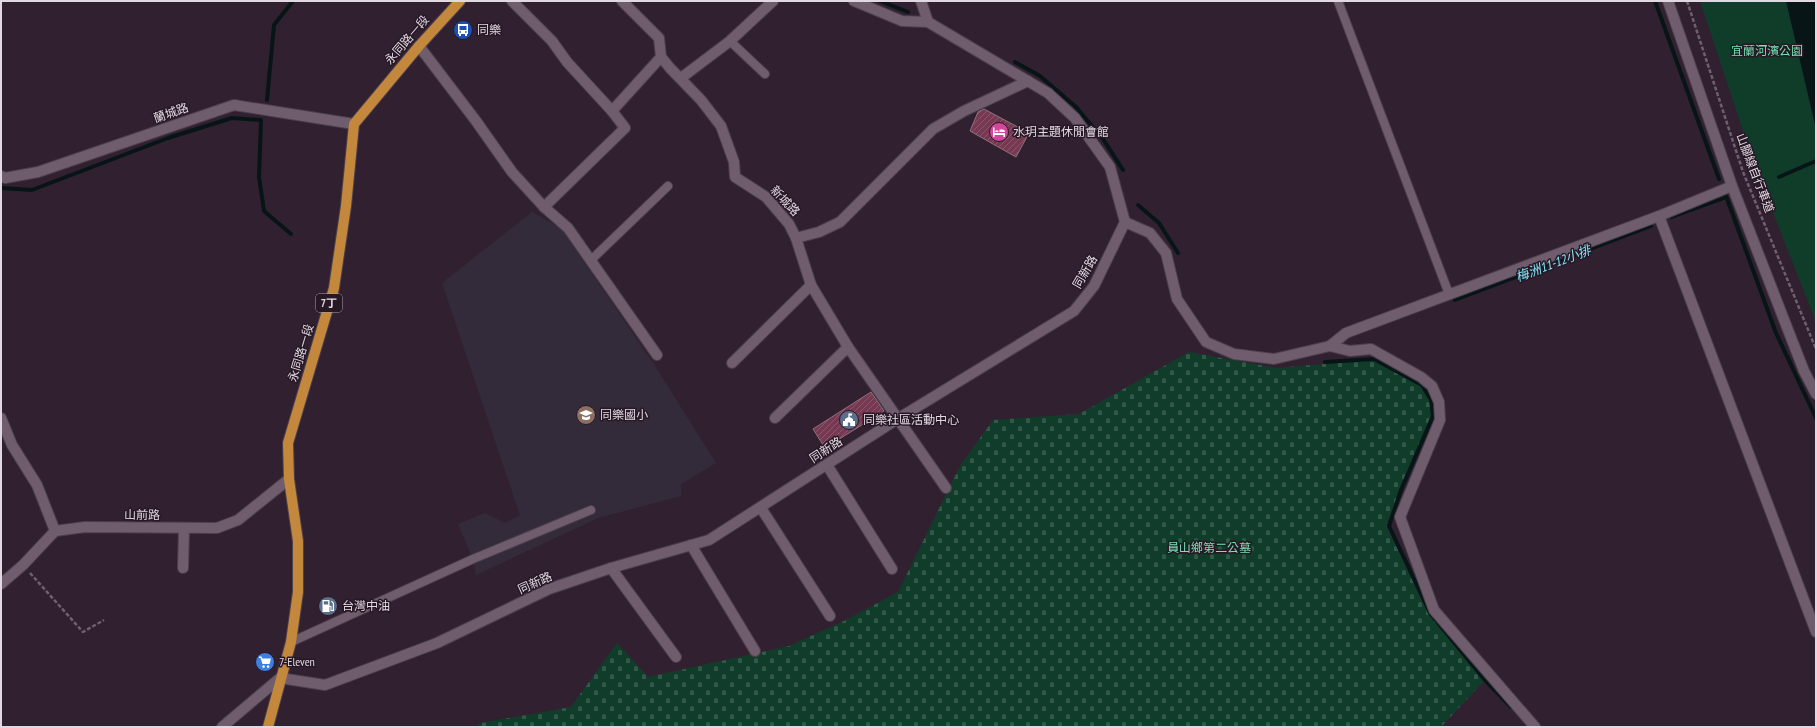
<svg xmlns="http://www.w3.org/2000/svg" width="1817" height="728" viewBox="0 0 1817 728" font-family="'PT Sans Narrow','Noto Sans TC',sans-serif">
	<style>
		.education { fill: #342b3a }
		.cemetery { fill: url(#cemetery-stones) }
		.green { fill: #103d2a }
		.water { fill: #081517 }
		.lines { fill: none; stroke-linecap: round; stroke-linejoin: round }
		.stream { stroke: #081517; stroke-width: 4 }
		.building { fill: url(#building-hatch); stroke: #8d737c }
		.service-casing { stroke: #4d404d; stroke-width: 10 }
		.minor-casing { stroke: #4d404d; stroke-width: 12 }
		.tertiary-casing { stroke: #4d404d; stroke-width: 12 }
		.primary-casing { stroke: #4d404d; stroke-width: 12 }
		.path { stroke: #6e606e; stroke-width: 2.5; stroke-dasharray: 4 2; stroke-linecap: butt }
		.service { stroke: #6f5d6e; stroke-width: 8 }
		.minor { stroke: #6f5d6e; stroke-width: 10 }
		.tertiary { stroke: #6f5d6e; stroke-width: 10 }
		.primary { stroke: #c4883d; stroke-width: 10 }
		.labels { text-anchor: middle; stroke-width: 3; stroke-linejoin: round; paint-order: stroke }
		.shield { fill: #271826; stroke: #aa9eaa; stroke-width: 1 }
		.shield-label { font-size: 11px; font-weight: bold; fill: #e2d8e2 }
		.poi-label { font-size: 12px; fill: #e2d8e2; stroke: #271826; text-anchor: start }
		.street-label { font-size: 12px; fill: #e2d8e2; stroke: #271826 }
		.park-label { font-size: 12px; fill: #77e4b2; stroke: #271826 }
		.water-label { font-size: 13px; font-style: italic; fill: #80e8f8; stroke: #271826 }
	</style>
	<defs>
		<pattern id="cemetery-stones" width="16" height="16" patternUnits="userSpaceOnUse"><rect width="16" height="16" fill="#103d2a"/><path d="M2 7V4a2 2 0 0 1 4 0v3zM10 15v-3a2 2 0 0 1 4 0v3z" fill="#325849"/></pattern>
		<pattern id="building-hatch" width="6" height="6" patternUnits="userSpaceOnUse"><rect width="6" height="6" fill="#773852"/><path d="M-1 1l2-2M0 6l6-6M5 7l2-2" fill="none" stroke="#8a546b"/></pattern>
	</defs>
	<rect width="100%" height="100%" fill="#312130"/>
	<polygon class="education" points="532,212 561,228 655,366 716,463 681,484 681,496 598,518 476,575 473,559 458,524 485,513 505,523 520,515 442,283"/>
	<polygon class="cemetery" points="1189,352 1276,368 1372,360 1421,386 1430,401 1431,417 1386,525 1429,615 1484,681 1441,727 476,727 481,723 571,707 617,643 648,677 789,646 846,620 898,592 960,466 993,420 1079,414"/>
	<polygon class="green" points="1700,1 1816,1 1816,322 1754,164"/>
	<polygon class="water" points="1786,1 1816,1 1816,129"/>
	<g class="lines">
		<g class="stream">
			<polyline points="880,1 908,12"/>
			<polyline points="1655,1 1719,179"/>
			<polyline points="1015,62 1040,76 1076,107 1103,139 1123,170"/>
			<polyline points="267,100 274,25 293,1"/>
			<polyline points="1779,177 1816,161"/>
			<polyline points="1,188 32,190 168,138 232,118 261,120 259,177 264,211 291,234"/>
			<polyline points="1726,196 1776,333 1816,418"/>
			<polyline points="1138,205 1159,223 1178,253"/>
			<polyline points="1671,217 1726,197"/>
			<polyline points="1455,300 1651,226"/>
			<polyline points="1325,362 1374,359 1422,385 1431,400 1433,416 1401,490 1389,526 1430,613 1484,679 1511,707"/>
		</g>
	</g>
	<g class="building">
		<polygon points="984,109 1029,133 1016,157 970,131 978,112"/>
		<polygon points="871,392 884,411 825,448 813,429"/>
	</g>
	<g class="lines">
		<g class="service-casing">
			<g id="service">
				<polyline points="1338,1 1449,294"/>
				<polyline points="730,41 765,74"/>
				<polyline points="590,261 668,186"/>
				<polyline points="291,642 473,559 591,510"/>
			</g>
		</g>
		<g class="minor-casing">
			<g id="minor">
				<polyline points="512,1 552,41 567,62 612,111 625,128 544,207"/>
				<polyline points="622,1 659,38 661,57 670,68 701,100 721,126 734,162 735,177 766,197 789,224 796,238 811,285 848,347 946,488"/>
				<polyline points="854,1 902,21 928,22"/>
				<polyline points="1668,1 1732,186 1804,371 1816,394"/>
				<polyline points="419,46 476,121 512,172 544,207 568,228 657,355"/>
				<polyline points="681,78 730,41 773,1"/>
				<polyline points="612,111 661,57"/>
				<polyline points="1,176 5,178 38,172 234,105 354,124"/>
				<polyline points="1659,216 1816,632"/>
				<polyline points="1125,222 1150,233 1166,253 1177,299 1206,342 1234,354 1274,359 1330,346 1350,351 1371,349 1421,377 1432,386 1439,402 1440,420 1400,517 1434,610 1535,727"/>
				<polyline points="796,238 819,232 840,222 933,129 964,111 1028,81"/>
				<polyline points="1330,346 1346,333 1659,216 1732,186"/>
				<polyline points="732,363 811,285"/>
				<polyline points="1,418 12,445 37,485 55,531"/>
				<polyline points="775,418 848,347"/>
				<polyline points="827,465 892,569"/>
				<polyline points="761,508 830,616"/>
				<polyline points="691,545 755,651"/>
				<polyline points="183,568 184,529"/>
				<polyline points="611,568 676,657"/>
				<polyline points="1,584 23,565 55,531 85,527 217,528 238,520 289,479"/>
			</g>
		</g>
		<g class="tertiary-casing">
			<polyline id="tertiary" points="222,727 280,678 325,685 437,643 549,589 611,568 709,540 899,418 1074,311 1094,286 1125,222 1110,167 1075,118 1048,93 928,22 921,1"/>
		</g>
		<g class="primary-casing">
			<polyline id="primary" points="268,727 291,642 298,592 298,541 289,479 288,443 334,288 346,206 354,124 419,46 460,1"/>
		</g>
		<g class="path">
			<polyline points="1687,1 1743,172 1816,349"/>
			<polyline points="30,573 83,632 104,620"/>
		</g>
		<use href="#service" class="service"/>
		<use href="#minor" class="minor"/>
		<use href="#tertiary" class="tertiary"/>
		<use href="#primary" class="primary"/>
	</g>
	<defs>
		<g id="bus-disc" transform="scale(1)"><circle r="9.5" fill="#1a4fb4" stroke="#271826"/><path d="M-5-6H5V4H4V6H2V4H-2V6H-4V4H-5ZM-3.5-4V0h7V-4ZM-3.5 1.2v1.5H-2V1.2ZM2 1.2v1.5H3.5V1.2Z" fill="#fff"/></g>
		<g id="hotel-disc" transform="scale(1)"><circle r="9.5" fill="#d1479c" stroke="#271826"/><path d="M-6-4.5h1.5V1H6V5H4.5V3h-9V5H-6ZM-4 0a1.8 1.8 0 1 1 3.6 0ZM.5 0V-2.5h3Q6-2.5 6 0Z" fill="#fff"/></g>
		<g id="school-disc" transform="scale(1)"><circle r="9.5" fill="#8d6e63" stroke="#271826"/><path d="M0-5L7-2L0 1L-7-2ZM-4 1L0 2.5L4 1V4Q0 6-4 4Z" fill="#fff"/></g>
		<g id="civic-disc" transform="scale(1)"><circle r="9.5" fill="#5c6f8a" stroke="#271826"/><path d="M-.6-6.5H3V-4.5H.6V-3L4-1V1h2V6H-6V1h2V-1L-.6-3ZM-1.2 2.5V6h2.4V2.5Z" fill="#fff"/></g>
		<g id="fuel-disc" transform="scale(1)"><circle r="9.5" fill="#5c6f8a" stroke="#271826"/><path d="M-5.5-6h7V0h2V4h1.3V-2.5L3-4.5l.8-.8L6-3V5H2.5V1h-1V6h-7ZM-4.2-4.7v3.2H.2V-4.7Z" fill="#fff"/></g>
		<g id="supermarket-disc" transform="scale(1)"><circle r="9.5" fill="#3f7fe0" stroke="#271826"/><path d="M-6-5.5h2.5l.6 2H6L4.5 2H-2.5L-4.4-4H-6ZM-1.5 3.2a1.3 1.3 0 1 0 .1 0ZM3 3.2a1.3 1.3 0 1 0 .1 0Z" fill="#fff"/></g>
	</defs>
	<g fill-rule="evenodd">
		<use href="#bus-disc" x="463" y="30"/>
		<use href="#hotel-disc" x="999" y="132"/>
		<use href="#school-disc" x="586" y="415"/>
		<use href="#civic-disc" x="849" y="420"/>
		<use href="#fuel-disc" x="328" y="606"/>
		<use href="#supermarket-disc" x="265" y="662"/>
	</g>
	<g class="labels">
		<rect class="shield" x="316" y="294" width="26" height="18" rx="3"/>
		<g class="shield-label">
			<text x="329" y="307">7丁</text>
		</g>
		<g class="poi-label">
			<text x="477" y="34">同樂</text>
			<text x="1013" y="136">水玥主題休閒會館</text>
			<text x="600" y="419">同樂國小</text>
			<text x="863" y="424">同樂社區活動中心</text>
			<text x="342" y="610">台灣中油</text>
			<text x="279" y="666">7-Eleven</text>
		</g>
		<g class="street-label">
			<text transform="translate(407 40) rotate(-49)" y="4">永同路一段</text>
			<text transform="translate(171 113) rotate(-19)" y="4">蘭城路</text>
			<text transform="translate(1755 173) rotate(69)" y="4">山腳線自行車道</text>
			<text transform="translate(785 201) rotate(47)" y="4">新城路</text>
			<text transform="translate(1085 272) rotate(-60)" y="4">同新路</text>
			<text transform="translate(301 353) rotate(-73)" y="4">永同路一段</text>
			<text transform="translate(826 450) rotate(-33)" y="4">同新路</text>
			<text transform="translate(142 515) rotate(1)" y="4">山前路</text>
			<text transform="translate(535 583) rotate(-24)" y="4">同新路</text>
		</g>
		<g class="park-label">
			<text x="1767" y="55">宜蘭河濱公園</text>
			<text x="1209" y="552">員山鄉第二公墓</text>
		</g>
		<g class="water-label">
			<text transform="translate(1553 263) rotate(-21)" y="5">梅洲11-12小排</text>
		</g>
	</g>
	<rect width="1817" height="728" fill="none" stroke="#e2d8e2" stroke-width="4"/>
</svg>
